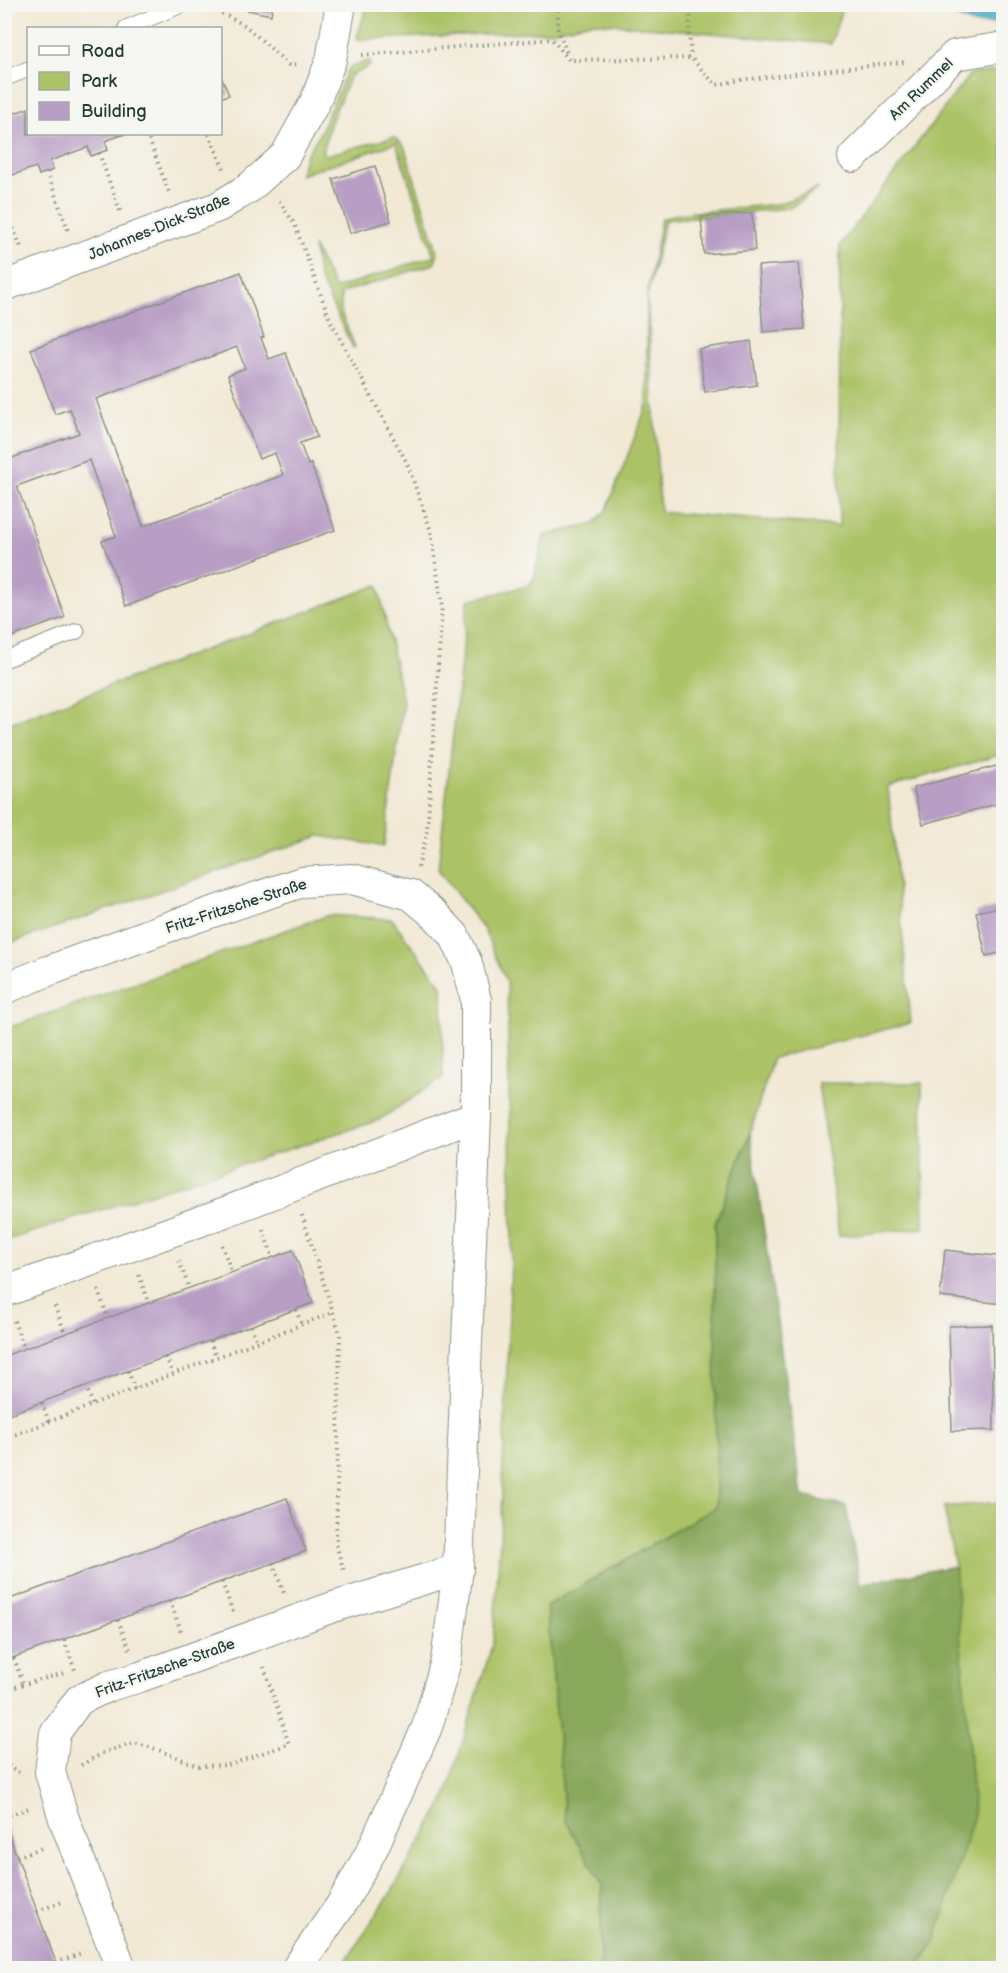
<svg xmlns="http://www.w3.org/2000/svg" width="1008" height="1973" viewBox="0 0 1008 1973" font-family="'Balsamiq Sans',sans-serif">
	<style>
		.green { fill: #acc266; stroke: #66804d; stroke-width: 1.5 }
		.forest { fill: #89a85b; stroke: #547248; stroke-width: 1.5 }
		.water { fill: #44acc4; stroke: #32747c; stroke-width: 1.5 }
		.building { fill: #b89dc5; fill-rule: evenodd }
		.lines { fill: none; stroke-linecap: round; stroke-linejoin: round }
		.lane-casing { stroke: #889384; stroke-width: 17 }
		.street-casing { stroke: #889384; stroke-width: 32 }
		.path { stroke: #889384; stroke-width: 4; stroke-dasharray: 1.5 4.5; stroke-linecap: butt }
		.lane { stroke: #fff; stroke-width: 15 }
		.street { stroke: #fff; stroke-width: 30 }
		.labels { text-anchor: middle; stroke-width: 5; stroke-linejoin: round; paint-order: stroke }
		.street-label { font-size: 15px; fill: #1f3d34; stroke: #f6f6f2 }
	</style>
	<rect width="100%" height="100%" fill="#f6f6f2"/>
	<filter id="ink" filterUnits="userSpaceOnUse"><feTurbulence type="fractalNoise" baseFrequency=".0167" numOctaves="2"/><feDisplacementMap in="SourceGraphic" scale="12" xChannelSelector="R" yChannelSelector="G"/><feConvolveMatrix kernelMatrix="1 2 1 2 8 2 1 2 1" color-interpolation-filters="sRGB"/></filter>
	<filter id="wash" filterUnits="userSpaceOnUse"><feTurbulence type="fractalNoise" baseFrequency=".008" numOctaves="4" result="noise"/><feDisplacementMap in="SourceGraphic" scale="24" xChannelSelector="R" yChannelSelector="G"/><feGaussianBlur stdDeviation="1.35" result="paint"/><feColorMatrix in="noise" values="0 0 0 0 0 0 0 0 0 0 0 0 0 0 0 0 0 1.4 0 .05"/><feComposite in="paint" operator="in"/></filter>
	<g filter="url(#wash)">
		<rect width="100%" height="100%" fill="#f2e9d5"/>
		<g class="green">
			<polygon points="368,4 843,4 843,5 831,44 591,22 551,31 356,40"/>
			<polygon points="370,61 370,66 350,76 331,122 322,152 326,155 394,137 404,146 438,253 434,264 341,293 341,313 355,347 353,348 319,278 313,246 335,289 434,256 396,143 300,175 305,157 320,133 347,71 352,66"/>
			<polygon points="1003,70 1003,754 888,787 911,1023 773,1058 750,1133 715,1224 716,1507 547,1606 565,1819 602,1885 600,1968 341,1968 392,1891 445,1800 493,1642 500,1541 512,1238 507,983 484,930 438,869 468,600 528,586 534,578 544,536 595,523 607,509 647,405 647,296 661,219 677,214 778,204 819,188 790,208 665,220 647,296 660,512 839,526 840,245 970,74"/>
			<polygon points="378,585 403,702 384,846 319,836 5,945 5,725"/>
			<polygon points="329,915 392,919 442,986 443,1077 379,1120 5,1241 5,1029"/>
			<polygon points="818,1083 922,1083 924,1228 839,1236"/>
			<polygon points="1003,1502 1003,1968 917,1968 935,1942 955,1566 944,1507"/>
		</g>
		<polygon class="forest" points="750,1133 802,1496 846,1506 860,1584 955,1566 974,1815 935,1942 917,1968 600,1968 602,1885 565,1819 547,1606 716,1507 715,1224"/>
		<polygon class="water" points="938,5 1003,5 1003,23 973,24 939,9"/>
		<g id="blocks">
			<g class="building">
				<polygon points="218,4 273,4 271,15"/>
				<polygon points="220,74 229,95 220,98"/>
				<polygon points="28,108 28,134 125,134 105,141 108,150 99,153 91,156 88,147 50,161 53,170 39,175 36,167 4,178 4,117"/>
				<polygon points="375,166 391,221 350,233 333,179"/>
				<polygon points="752,213 755,250 704,254 701,217"/>
				<polygon points="799,263 804,329 763,332 758,266"/>
				<path d="M 241,272 L 264,337 L 261,338 L 269,359 L 286,353 L 317,437 L 300,443 L 308,465 L 311,464 L 335,530 L 126,606 L 102,541 L 116,536 L 89,460 L 17,486 L 65,617 L 4,640 L 4,461 L 79,433 L 70,409 L 55,414 L 31,349 ZM 237,347 L 245,368 L 228,375 L 259,459 L 275,453 L 283,475 L 143,526 L 96,399 Z"/>
				<polygon points="751,341 757,385 705,392 699,349"/>
				<polygon points="1004,764 1004,802 923,824 913,788"/>
				<polygon points="1004,906 1004,952 986,956 976,912"/>
				<polygon points="293,1250 313,1303 4,1416 4,1356"/>
				<polygon points="945,1250 1004,1257 1004,1304 940,1297"/>
				<polygon points="992,1325 994,1430 952,1431 949,1326"/>
				<polygon points="287,1498 306,1551 4,1661 4,1601"/>
				<polygon points="4,1824 5,1824 58,1968 4,1968"/>
			</g>
		</g>
	</g>
	<g filter="url(#ink)">
		<use href="#blocks" fill-opacity="0" stroke="#889384" stroke-width="1.5"/>
		<g class="lines">
			<g class="lane-casing">
				<g id="lane">
					<polyline points="126,28 184,4"/>
					<polyline points="4,79 28,69"/>
					<polyline points="4,660 77,631"/>
				</g>
			</g>
			<g class="street-casing">
				<g id="street">
					<polyline points="853,157 955,55 1004,47"/>
					<polyline points="4,286 218,207 249,188 285,156 315,102 331,60 341,4"/>
					<polyline points="4,989 48,971 171,926 302,882 352,879 411,895 435,915 454,935 467,963 476,1000 476,1116 458,1569 446,1661 427,1727 373,1848 341,1905 297,1968"/>
					<polyline points="4,1292 212,1217 476,1116"/>
					<polyline points="121,1968 64,1819 50,1772 55,1733 79,1700 109,1686 140,1677 333,1607 458,1569"/>
				</g>
			</g>
			<g class="path">
				<polyline points="558,4 558,29 568,56"/>
				<polyline points="691,4 689,32 691,58"/>
				<polyline points="206,5 246,26 289,65 298,64"/>
				<polyline points="362,55 552,39 569,60 691,58 716,85 740,80 904,62"/>
				<polyline points="147,134 170,195"/>
				<polyline points="209,134 224,169"/>
				<polyline points="99,153 120,211"/>
				<polyline points="47,172 68,230"/>
				<polyline points="279,201 295,225 330,320 407,463 431,531 442,606 427,834 418,868"/>
				<polyline points="4,206 21,247"/>
				<polyline points="302,1215 340,1334 336,1544 344,1572"/>
				<polyline points="263,1230 273,1258"/>
				<polyline points="222,1245 232,1273"/>
				<polyline points="179,1261 189,1288"/>
				<polyline points="139,1275 149,1303"/>
				<polyline points="98,1290 108,1318"/>
				<polyline points="55,1306 65,1333"/>
				<polyline points="296,1310 302,1325"/>
				<polyline points="14,1321 24,1348"/>
				<polyline points="251,1326 257,1342"/>
				<polyline points="210,1341 216,1357"/>
				<polyline points="166,1357 173,1374"/>
				<polyline points="128,1371 135,1389"/>
				<polyline points="86,1386 93,1405"/>
				<polyline points="42,1403 49,1422"/>
				<polyline points="4,1439 334,1312"/>
				<polyline points="273,1563 284,1593"/>
				<polyline points="222,1582 233,1612"/>
				<polyline points="170,1601 181,1631"/>
				<polyline points="118,1620 130,1650"/>
				<polyline points="64,1640 75,1670"/>
				<polyline points="14,1658 23,1683"/>
				<polyline points="4,1690 64,1673"/>
				<polyline points="4,1754 10,1768 20,1773"/>
				<polyline points="81,1765 105,1752 134,1743 156,1749 198,1766 228,1765 289,1744 263,1664"/>
				<polyline points="4,1817 29,1808"/>
				<polyline points="17,1857 44,1847"/>
				<polyline points="37,1911 65,1901"/>
				<polyline points="56,1963 84,1952"/>
			</g>
			<use href="#lane" class="lane"/>
			<use href="#street" class="street"/>
		</g>
	</g>
	<g class="labels">
		<g class="street-label">
			<text transform="translate(921 89) rotate(-44)" y="5">Am Rummel</text>
			<text transform="translate(159 227) rotate(-22)" y="5">Johannes-Dick-Straße</text>
			<text transform="translate(236 906) rotate(-18)" y="5">Fritz-Fritzsche-Straße</text>
			<text transform="translate(165 1668) rotate(-20)" y="5">Fritz-Fritzsche-Straße</text>
		</g>
	</g>
	<rect width="1008" height="1973" fill="none" stroke="#f6f6f2" stroke-width="24"/>
	<rect x="27" y="27" width="195" height="108" fill="#f6f6f2" stroke="#a0aca6" stroke-width="1.5"/>
	<rect x="39" y="46" width="30" height="9" fill="#ffffff" stroke="#a0aca6" stroke-width="1.5"/>
	<text x="81" y="57" font-size="18" fill="#1f3d34">Road</text>
	<rect x="39" y="72" width="30" height="18" fill="#acc266" stroke="#a0aca6" stroke-width="1.5"/>
	<text x="81" y="87" font-size="18" fill="#1f3d34">Park</text>
	<rect x="39" y="102" width="30" height="18" fill="#b89dc5" stroke="#a0aca6" stroke-width="1.5"/>
	<text x="81" y="117" font-size="18" fill="#1f3d34">Building</text>
</svg>
